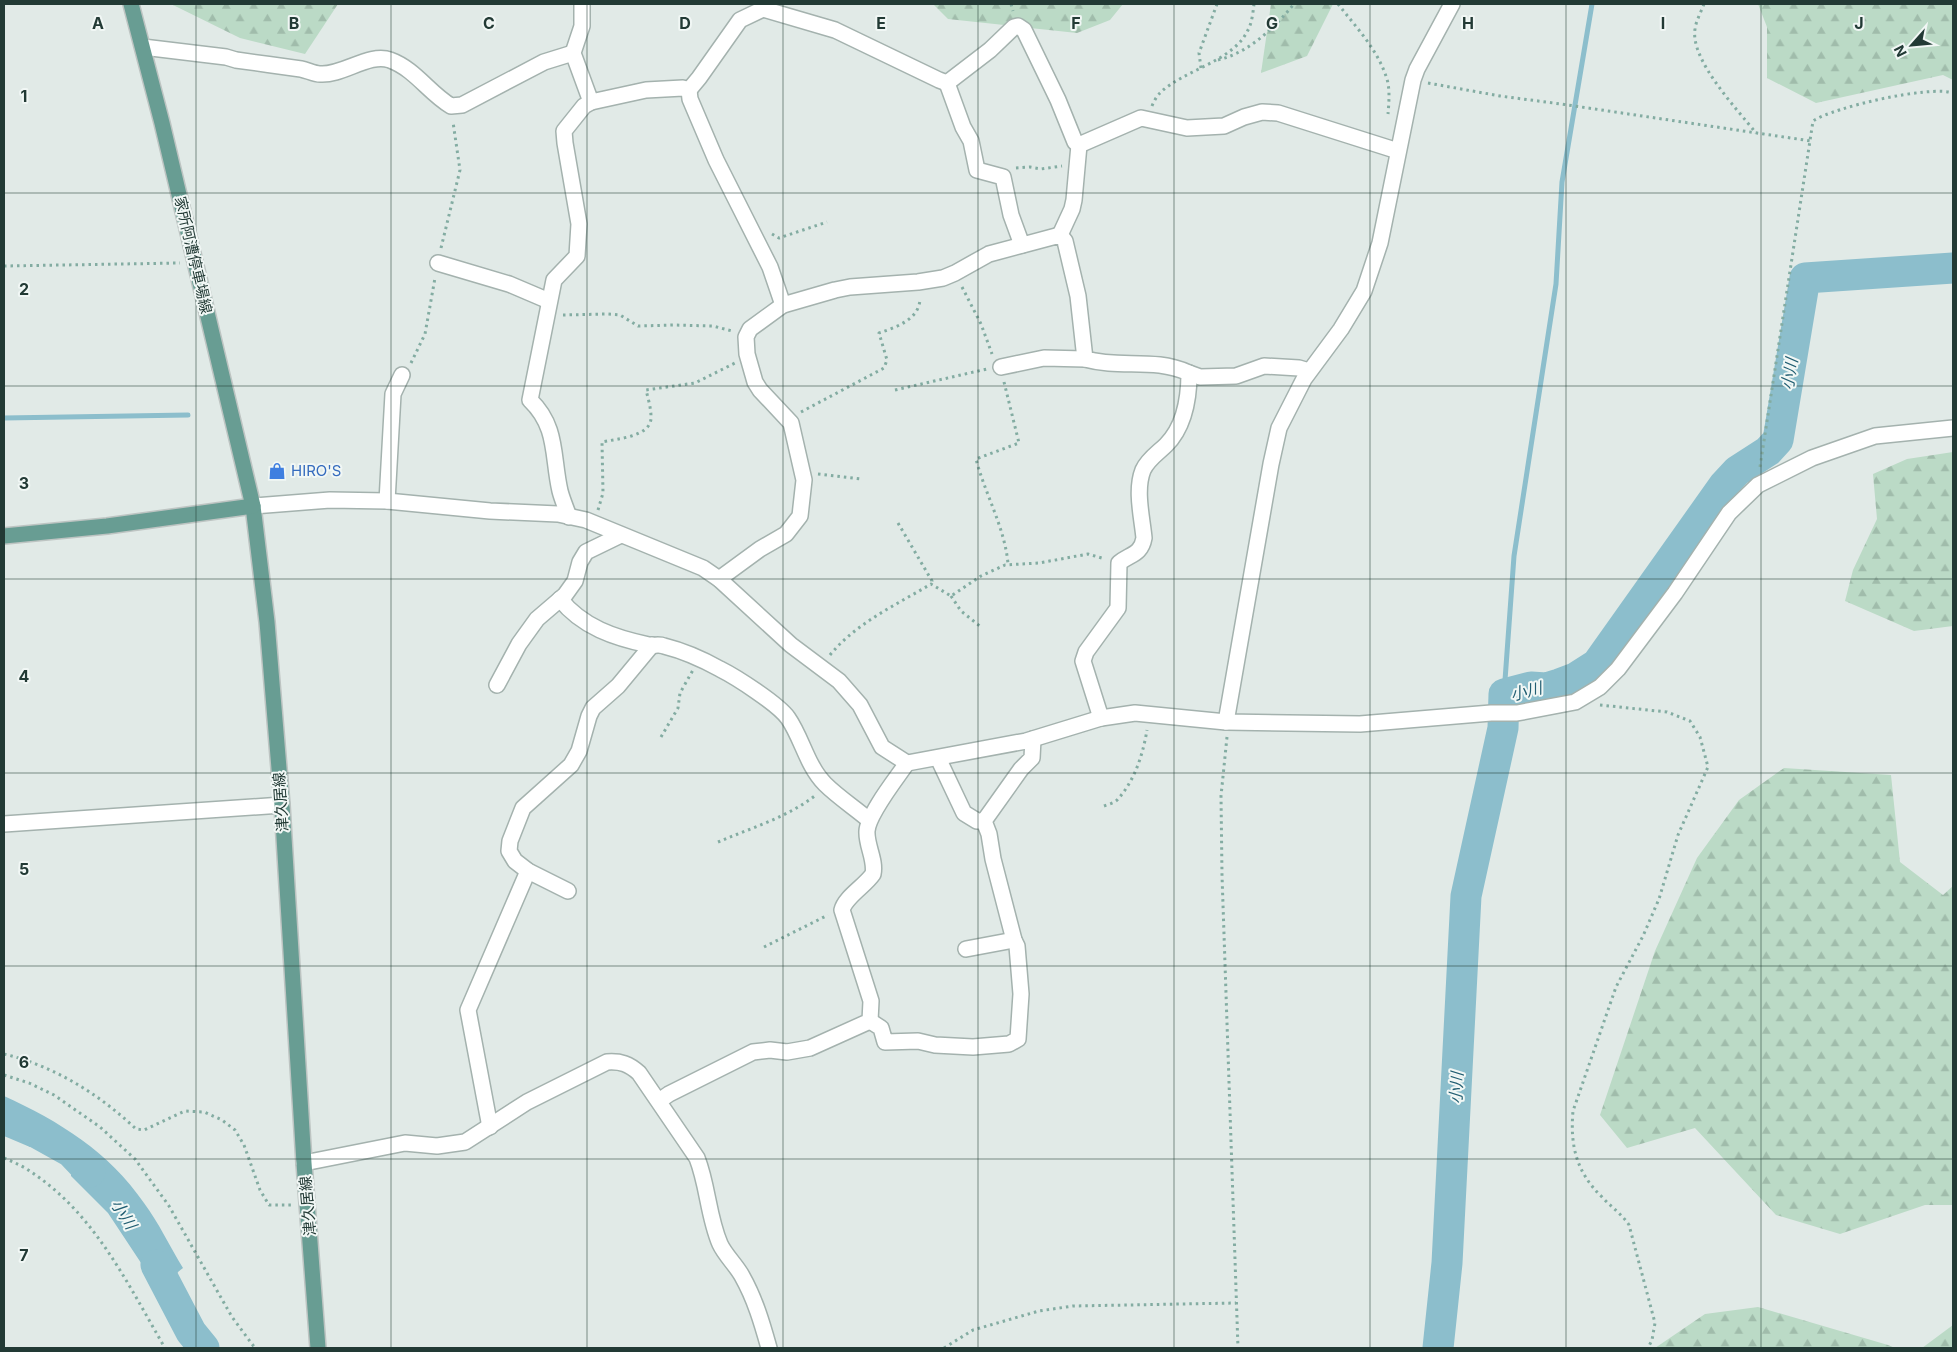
<svg xmlns="http://www.w3.org/2000/svg" width="1957" height="1352" viewBox="0 0 1957 1352" font-family="Inter,'Noto Sans JP',sans-serif">
	<style>
		.forest { fill: url(#forest-firs) }
		.water { fill: #8cbecc }
		.lines { fill: none; stroke-linecap: round; stroke-linejoin: round }
		.stream { stroke: #8cbecc; stroke-width: 5 }
		.river { stroke: #8cbecc; stroke-width: 31 }
		.minor-casing { stroke: #a4b2ae; stroke-width: 18 }
		.major-casing { stroke: #bdc4c2; stroke-width: 18 }
		.path { stroke: #83aca2; stroke-width: 3; stroke-dasharray: 2.5 4; stroke-linecap: butt }
		.minor { stroke: #fff; stroke-width: 15 }
		.major { stroke: #689d93; stroke-width: 15 }
		.grid { fill: none; stroke: #223a35; stroke-width: 1; stroke-opacity: 0.55 }
		.labels { text-anchor: middle; stroke-width: 4; stroke-linejoin: round; paint-order: stroke }
		.street-label { font-size: 15px; fill: #223a35; stroke: #f1f7f5 }
		.shop-label { font-size: 15px; fill: #366cbe; stroke: #f1f7f5; text-anchor: start }
		.water-label { font-size: 16px; font-style: italic; fill: #215e72; stroke: #f1f7f5 }
		.grid-label { font-size: 16px; text-anchor: middle; font-weight: bold; fill: #223a35; stroke: #f1f7f5; stroke-width: 4; stroke-linejoin: round; paint-order: stroke }
	</style>
	<defs>
		<pattern id="forest-firs" width="22" height="20" patternUnits="userSpaceOnUse" patternTransform="scale(1.25)"><rect width="22" height="20" fill="#bbdac6"/><path d="M5 1l3.5 6h-7zM16 11l3.5 6h-7z" fill="#a0bcab"/></pattern>
	</defs>
	<rect width="100%" height="100%" fill="#e1eae7"/>
	<g class="forest">
		<polygon points="171,4 338,4 305,54 240,38"/>
		<polygon points="933,4 1123,4 1110,20 1077,33 948,19"/>
		<polygon points="1271,4 1333,4 1307,56 1261,73"/>
		<polygon points="1758,4 1953,4 1953,80 1943,75 1816,103 1767,78 1767,27"/>
		<polygon points="1953,452 1953,626 1914,631 1845,601 1853,570 1877,519 1873,474 1907,459"/>
		<polygon points="1784,768 1891,775 1900,862 1943,895 1953,886 1953,1205 1925,1205 1840,1234 1776,1215 1695,1128 1627,1148 1600,1115 1655,951 1697,858 1739,800"/>
		<polygon points="1758,1307 1888,1345 1895,1348 1655,1348 1705,1314"/>
		<polygon points="1953,1325 1953,1348 1922,1348"/>
	</g>
	<path class="water" d="M 4,1096 C 59,1121 109,1152 144,1203 C 159,1223 170,1247 183,1268 C 156,1285 188,1331 202,1348 L 192,1348 L 151,1278 L 108,1213 L 71,1176 C 71,1172 72,1168 71,1164 C 65,1149 40,1120 30,1147 L 4,1136 Z"/>
	<g class="lines">
		<g class="stream">
			<polyline points="4,418 188,415"/>
			<polyline points="1504,694 1514,556 1556,284 1562,182 1592,4"/>
		</g>
		<g class="river">
			<polyline points="4,1120 19,1123 71,1152 90,1172"/>
			<polyline points="156,1265 191,1332 204,1348"/>
			<polyline points="1438,1348 1447,1263 1466,896 1503,728 1504,694 1531,687 1546,688 1559,684 1575,678 1597,664 1724,485 1737,471 1768,451 1778,440 1805,278 1953,268"/>
		</g>
		<g class="minor-casing">
			<g id="minor">
				<polyline points="582,4 582,26 573,53 591,102 646,90 683,88 689,90"/>
				<polyline points="763,9 835,30 939,80 947,83 990,50 1014,27 1018,26 1024,30 1058,100 1075,142 1079,145 1141,118 1187,128 1224,126 1244,117 1262,112 1278,113 1398,151"/>
				<path d="M 143,47 L 226,57 L 236,60 C 258,63 279,66 301,69 C 307,70 314,74 320,74 C 342,76 370,52 390,60 C 415,69 429,93 451,106 L 462,105 L 544,62 L 573,53"/>
				<polyline points="947,83 963,127 971,141 977,170 1003,177 1011,215 1022,245"/>
				<polyline points="689,90 690,99 716,160 770,267 783,305"/>
				<polyline points="689,90 699,78 740,20 763,9 763,4"/>
				<polyline points="1060,235 1072,209 1074,200 1079,145"/>
				<polyline points="438,263 509,284 549,301"/>
				<polyline points="1001,367 1044,358 1085,359"/>
				<polyline points="1189,373 1200,377 1236,376 1264,366 1299,368 1309,371"/>
				<polyline points="387,501 393,394 402,375"/>
				<polyline points="253,506 330,500 387,501 490,511 558,514 586,520 703,568 719,579 791,645 839,681 860,705 882,747 907,763 1026,741 1101,718 1135,713 1226,722 1360,724 1491,713 1517,713 1575,702 1600,687 1618,669 1675,593 1729,513 1758,485 1812,458 1875,436 1953,428"/>
				<path d="M 569,517 C 566,508 562,499 560,491 C 552,456 558,427 530,400 L 554,280 L 577,256 L 579,224 L 565,143 L 564,131 L 584,106 L 591,102"/>
				<path d="M 719,579 L 760,549 L 786,534 L 800,516 L 804,480 L 791,423 L 760,390 L 755,382 L 747,354 L 746,337 L 750,329 L 783,305 L 835,290 L 850,287 L 918,282 L 943,278 L 955,273 L 989,254 L 1060,235 L 1065,241 L 1078,296 L 1085,359 C 1122,369 1153,357 1189,373 C 1189,399 1185,426 1166,445 C 1158,453 1148,459 1143,470 C 1135,490 1142,517 1144,538 C 1141,555 1130,554 1119,563 L 1118,608 L 1086,652 L 1083,661 L 1101,718"/>
				<path d="M 560,599 C 582,627 615,638 649,645 C 654,646 659,644 664,646 C 684,651 702,659 720,669 C 736,677 778,704 788,718 C 802,738 807,766 825,784 C 838,797 855,808 869,820"/>
				<polyline points="497,685 519,644 537,619 565,595 575,581 580,562 586,552 621,535"/>
				<polyline points="1226,722 1271,464 1279,428 1304,379 1341,329 1364,291 1380,243 1413,80 1417,69 1452,4"/>
				<polyline points="938,758 964,813 977,821 984,821"/>
				<polyline points="4,824 282,805"/>
				<polyline points="568,891 528,871 515,861 509,851 510,841 523,808 571,765 579,751 589,716 593,708 618,686 652,645"/>
				<polyline points="966,949 1014,940"/>
				<polyline points="870,1021 881,1028 885,1042 918,1041 935,1045 973,1047 1009,1044 1018,1039 1021,994 1017,946 1014,940 993,859 989,834 984,821 1021,769 1032,758 1033,739"/>
				<path d="M 659,1101 L 669,1094 L 753,1052 L 770,1050 L 787,1052 L 810,1048 L 870,1021 L 871,1001 L 842,910 C 845,897 865,886 873,874 C 876,860 866,845 867,831 C 868,814 896,779 907,763"/>
				<polyline points="490,1127 468,1010 528,871"/>
				<path d="M 304,1163 L 405,1143 L 437,1146 L 465,1142 L 527,1102 L 607,1062 C 621,1061 629,1064 639,1073 L 697,1158 C 708,1186 708,1216 720,1244 C 725,1255 736,1265 742,1276 C 755,1299 762,1323 769,1348"/>
			</g>
		</g>
		<g class="major-casing">
			<g id="major">
				<polyline points="131,4 162,123 253,506 267,622 282,805 304,1163 318,1348"/>
				<polyline points="4,536 107,526 253,506"/>
			</g>
		</g>
		<g class="path">
			<polyline points="1011,4 1013,11"/>
			<path d="M 1338,4 C 1356,27 1378,50 1387,79 C 1390,90 1389,102 1388,114"/>
			<path d="M 1704,4 C 1701,12 1696,21 1695,29 C 1690,60 1737,109 1756,133"/>
			<path d="M 1218,60 C 1250,52 1274,28 1294,4"/>
			<polyline points="1201,68 1199,53 1217,4"/>
			<polyline points="1428,83 1500,96 1561,104 1811,141"/>
			<path d="M 1152,106 C 1154,101 1157,96 1160,93 C 1183,70 1233,62 1248,30 C 1252,23 1253,12 1254,4"/>
			<polyline points="1016,168 1030,167 1041,169 1062,166"/>
			<polyline points="772,234 779,238 827,222"/>
			<polyline points="441,248 460,170 453,122"/>
			<polyline points="4,266 180,263"/>
			<polyline points="962,287 981,324 992,354"/>
			<polyline points="563,315 607,314 620,315 638,326 674,325 713,326 732,331"/>
			<polyline points="411,363 425,334 435,278"/>
			<path d="M 1004,382 L 1019,443 L 976,459 C 985,494 1005,528 1008,564"/>
			<polyline points="895,390 987,369"/>
			<path d="M 801,412 L 884,368 L 887,360 L 879,333 C 897,327 920,319 920,298"/>
			<path d="M 1760,467 L 1813,121 C 1834,107 1930,85 1953,93"/>
			<polyline points="818,474 861,479"/>
			<path d="M 598,510 L 603,493 L 602,442 C 615,439 652,437 651,417 C 651,408 648,398 646,390 L 695,383 L 735,363"/>
			<polyline points="898,523 932,581 931,584"/>
			<polyline points="951,596 961,611 981,627"/>
			<path d="M 830,655 C 856,623 896,605 931,584 L 951,596 L 981,576 L 1005,565 L 1039,563 L 1088,554 L 1105,559"/>
			<path d="M 1600,705 L 1667,712 L 1690,721 L 1700,737 L 1708,767 L 1678,835 L 1659,899 L 1643,936 L 1616,987 L 1573,1111 C 1570,1145 1576,1172 1602,1197 C 1611,1207 1622,1214 1629,1225 L 1655,1323 L 1652,1340 L 1648,1348"/>
			<polyline points="661,737 678,708 680,693 693,670"/>
			<polyline points="1227,737 1221,796 1222,875 1238,1348"/>
			<path d="M 1104,806 C 1109,804 1115,803 1118,799 C 1135,780 1143,754 1147,730"/>
			<path d="M 718,842 C 751,828 788,817 816,795"/>
			<polyline points="764,947 828,915"/>
			<path d="M 4,1054 C 54,1066 99,1094 136,1129 L 144,1130 L 185,1111 L 204,1112 L 222,1120 L 235,1130 L 244,1145 L 260,1190 L 269,1205 L 293,1205"/>
			<polyline points="4,1075 29,1083 54,1095 100,1127 135,1159 169,1206 232,1317 255,1348"/>
			<path d="M 4,1158 C 11,1161 18,1164 25,1168 C 93,1210 126,1281 165,1348"/>
			<polyline points="944,1348 973,1330 1039,1311 1073,1306 1236,1303"/>
		</g>
		<use href="#minor" class="minor"/>
		<use href="#major" class="major"/>
	</g>
	<path class="grid" d="M 196,4 L 196,1348M 391,4 L 391,1348M 587,4 L 587,1348M 783,4 L 783,1348M 978,4 L 978,1348M 1174,4 L 1174,1348M 1370,4 L 1370,1348M 1566,4 L 1566,1348M 1761,4 L 1761,1348M 4,193 L 1953,193M 4,386 L 1953,386M 4,579 L 1953,579M 4,773 L 1953,773M 4,966 L 1953,966M 4,1159 L 1953,1159"/>
	<defs>
		<g id="shop-bare" transform="scale(1.35)"><path d="M-5-2.5h2.3a2.7 3.5 0 0 1 5.4 0H5L5.5 6h-11ZM-1.5-2.5h3a1.5 2.3 0 0 0-3 0Z" fill="#3f7fe0" stroke="#f1f7f5" stroke-width="2.5" paint-order="stroke"/></g>
	</defs>
	<g fill-rule="evenodd">
		<use href="#shop-bare" x="277" y="471"/>
	</g>
	<g class="labels">
		<g class="street-label">
			<text transform="translate(193 255) rotate(77)" y="5">家所阿漕停車場線</text>
			<text transform="translate(281 802) rotate(-94)" y="5">津久居線</text>
			<text transform="translate(308 1206) rotate(-95)" y="5">津久居線</text>
		</g>
		<g class="shop-label">
			<text x="291" y="476">HIRO'S</text>
		</g>
		<g class="water-label">
			<text transform="translate(1789 374) rotate(-81)" y="6">小川</text>
			<text transform="translate(1526 691) rotate(-14)" y="6">小川</text>
			<text transform="translate(1456 1088) rotate(-87)" y="6">小川</text>
			<text transform="translate(124 1214) rotate(57)" y="6">小川</text>
		</g>
	</g>
	<g class="grid-label">
		<text x="98" y="29">A</text>
		<text x="294" y="29">B</text>
		<text x="489" y="29">C</text>
		<text x="685" y="29">D</text>
		<text x="881" y="29">E</text>
		<text x="1076" y="29">F</text>
		<text x="1272" y="29">G</text>
		<text x="1468" y="29">H</text>
		<text x="1663" y="29">I</text>
		<text x="1859" y="29">J</text>
		<text x="24" y="102">1</text>
		<text x="24" y="295">2</text>
		<text x="24" y="489">3</text>
		<text x="24" y="682">4</text>
		<text x="24" y="875">5</text>
		<text x="24" y="1068">6</text>
		<text x="24" y="1261">7</text>
	</g>
	<rect width="1957" height="1352" fill="none" stroke="#223a35" stroke-width="10"/>
	<g transform="translate(1912 45) rotate(243)" stroke="#f1f7f5" stroke-width="4" paint-order="stroke">
	<path d="M0-4L9 19L0 12L-9 19Z" fill="#223a35"/>
	<text y="-8" font-size="14" font-weight="bold" text-anchor="middle" fill="#223a35">N</text>
	</g>
</svg>
